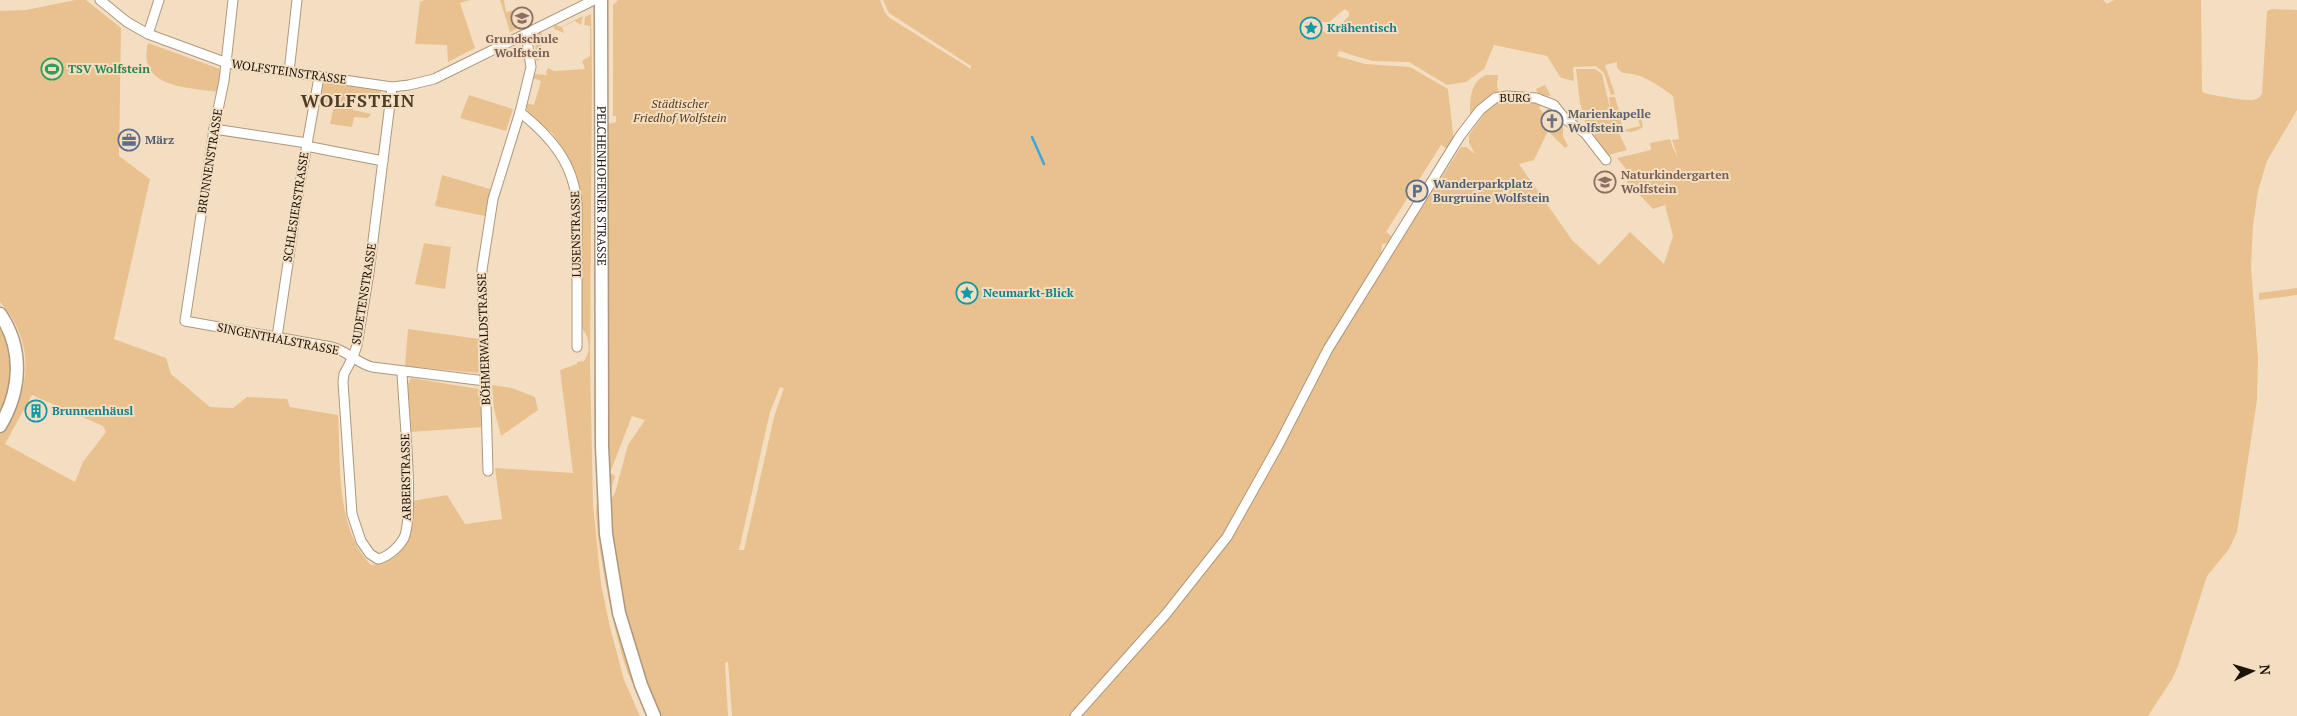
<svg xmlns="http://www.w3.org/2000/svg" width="2297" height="716" viewBox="0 0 2297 716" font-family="'PT Serif',serif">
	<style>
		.green { fill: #e8c18f; fill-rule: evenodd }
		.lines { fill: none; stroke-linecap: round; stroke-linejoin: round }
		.stream { stroke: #3da6db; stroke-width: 2.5 }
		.minor-casing { stroke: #ad987e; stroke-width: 11 }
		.secondary-casing { stroke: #ad987e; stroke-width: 15 }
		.minor { stroke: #fff; stroke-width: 9 }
		.secondary { stroke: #fff; stroke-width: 12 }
		.labels { text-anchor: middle; stroke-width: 4; stroke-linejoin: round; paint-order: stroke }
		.culture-label { font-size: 12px; font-weight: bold; fill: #0d838f; stroke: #f4dec2; text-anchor: start }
		.education-label { font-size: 12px; font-weight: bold; fill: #785e54; stroke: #f4dec2 }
		.leisure-label { font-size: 12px; font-weight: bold; fill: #27864d; stroke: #f4dec2; text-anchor: start }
		.street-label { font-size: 12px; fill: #1c140a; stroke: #f4dec2 }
		.park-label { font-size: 12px; font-style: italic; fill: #533a17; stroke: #f4dec2 }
		.worship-label { font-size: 12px; font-weight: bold; fill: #5b616d; stroke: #f4dec2; text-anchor: start }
		.service-label { font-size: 12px; font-weight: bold; fill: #4e5e75; stroke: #f4dec2; text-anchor: start }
		.district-label { font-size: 18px; font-weight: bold; letter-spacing: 1px; fill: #4e3c25; stroke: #f4dec2 }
	</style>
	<rect width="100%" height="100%" fill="#f4dec2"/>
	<g class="green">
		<path d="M 75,0 L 86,0 L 121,28 L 119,156 L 150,179 L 114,339 L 166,358 L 171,374 L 210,407 L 233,408 L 247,397 L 287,399 L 290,407 L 338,415 C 341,463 335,529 371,565 C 408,562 413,532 412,501 L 447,495 L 465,524 L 502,519 L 495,468 L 573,473 L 560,370 L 577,364 L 577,362 L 584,361 C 592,352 589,334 580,326 L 581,194 L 575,171 L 565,152 L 553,134 L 528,114 L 526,103 L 534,105 L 541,81 L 533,78 L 534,74 L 547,75 L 546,72 L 548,68 L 554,71 L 585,69 L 582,61 L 590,56 L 590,26 L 584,25 L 585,17 L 591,14 L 592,73 L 590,363 L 593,505 L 601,584 L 610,627 L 624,680 L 640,716 L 0,716 L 0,435 C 31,393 37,343 0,302 L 0,11 L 26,10 ZM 32,395 L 103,426 L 106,432 L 83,462 L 75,482 L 5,444 Z"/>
		<polygon points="425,0 470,0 460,3 475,48 448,62 447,45 415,44 420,2"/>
		<polygon points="500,0 504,0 506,12 518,9 519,14 510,17 513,24 525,19 527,24 510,32"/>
		<path d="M 618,0 L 880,0 L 885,13 L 890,18 L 971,69 L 971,66 L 889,13 L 883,0 L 2103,0 L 2107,4 L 2114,0 L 2201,0 L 2202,92 C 2208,95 2246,101 2253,100 C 2257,99 2259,98 2262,94 L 2267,11 L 2272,9 L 2297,10 L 2297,110 L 2267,161 L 2258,191 L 2253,226 L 2251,267 L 2258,358 L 2257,400 L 2237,532 L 2229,549 L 2207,576 L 2178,666 L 2172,679 L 2148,716 L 732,716 L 728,662 L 725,663 L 728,716 L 659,716 L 624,616 L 616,572 L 609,502 L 615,493 L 628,445 L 645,420 L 632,416 L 610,473 L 615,476 L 610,493 L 606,446 L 608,124 L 616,122 L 616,116 L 613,116 L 613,5 ZM 1345,9 L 1349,12 L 1349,16 L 1342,23 L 1336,34 L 1317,30 L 1299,31 L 1300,26 L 1306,22 L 1329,22 ZM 1494,45 L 1547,56 L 1561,78 L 1574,81 L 1573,67 L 1596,66 L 1604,73 L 1611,95 L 1615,94 L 1605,65 L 1617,62 L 1617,68 L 1623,73 C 1644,74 1656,84 1673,96 L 1679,139 L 1672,140 L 1678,158 L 1673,148 L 1670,139 L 1650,143 L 1651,150 L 1617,158 L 1632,176 L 1627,182 L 1653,209 L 1665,205 L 1673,236 L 1664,264 L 1630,232 L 1599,265 L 1572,240 L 1519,164 L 1534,160 L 1548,131 L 1565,148 L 1568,146 L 1563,136 L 1563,122 L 1552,106 L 1543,113 L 1539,108 L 1543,103 L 1502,100 L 1495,102 L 1487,110 L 1469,135 L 1469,143 L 1475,154 L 1466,147 L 1461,147 L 1389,259 L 1381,255 L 1382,244 L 1389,243 L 1393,237 L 1386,232 L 1441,145 L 1449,150 L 1454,142 L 1448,89 L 1410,67 L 1365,64 L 1337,56 L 1339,51 L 1372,61 L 1409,62 L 1447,85 L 1466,82 L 1484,69 ZM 780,387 L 784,388 L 774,417 L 744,550 L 739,550 L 770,412 Z"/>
		<polygon points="583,16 581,25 575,21 562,27 564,33 554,29 554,24 561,27"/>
		<polygon points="542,30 540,58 538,61 536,60 535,37"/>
		<path d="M 148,43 L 220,69 L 218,92 C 186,87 137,88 148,43 Z"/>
		<polygon points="1576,69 1595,69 1602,74 1611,113 1609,97 1615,97 1619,111 1614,113 1616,118 1620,117 1623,130 1618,131 1627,150 1608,155 1585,122 1580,103"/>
		<path d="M 1486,75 L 1498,75 L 1497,86 L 1499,93 L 1485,100 L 1473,115 L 1470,115 C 1470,99 1470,82 1486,75 Z"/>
		<polygon points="326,82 381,89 381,94 355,93 353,110 371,114 368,118 354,117 352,127 330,124 334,106 319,103 323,85"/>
		<polygon points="1545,85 1551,96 1538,95 1536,89"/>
		<polygon points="469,95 513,109 506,131 460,118"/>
		<path d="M 1636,110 L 1640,113 L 1643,127 C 1637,131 1630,134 1624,130 L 1640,126 Z"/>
		<polygon points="442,175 490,189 485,216 435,206"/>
		<polygon points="596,190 598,493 597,495 594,411"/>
		<polygon points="424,243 451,247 445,289 415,284"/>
		<polygon points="2297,288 2297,295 2259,300 2259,293"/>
		<path d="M 0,329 C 17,353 10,389 0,414 Z"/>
		<polygon points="408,329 479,339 481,367 478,373 405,366"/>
		<polygon points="411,378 479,389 481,393 483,427 409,432 406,388"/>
		<polygon points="492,385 512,388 535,397 538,410 501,436 494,409"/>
		<path d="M 597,501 L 599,502 L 633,684 C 619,663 591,524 597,501 Z"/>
	</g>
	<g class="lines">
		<polyline class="stream" points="1032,137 1044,164"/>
		<g class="minor-casing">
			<g id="minor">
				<polyline points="100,0 127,22 148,34 227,63 392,87 409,85 434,79 594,0"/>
				<path d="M 233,0 L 224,81 L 214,129 L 185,321 L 332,347 C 347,351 357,363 372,367 L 485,381"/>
				<polyline points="148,34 159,0"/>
				<polyline points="289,72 297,0"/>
				<path d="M 392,87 L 369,273 L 357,345 L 353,357 L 344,374 L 343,382 L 352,514 L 361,541 L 370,554 L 378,559 C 388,557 399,547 404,538 C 415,513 403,405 402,372"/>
				<path d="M 520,112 C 551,137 574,163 577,205 L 577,347"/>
				<polyline points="214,129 307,143"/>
				<polyline points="306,146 383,161"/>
				<polyline points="277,337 299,189 319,77"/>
				<polyline points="488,471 482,270 493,199 520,112 531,67 526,34"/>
				<polyline points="1075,716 1166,614 1227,537 1278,446 1328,349 1460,136 1480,110 1495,98 1507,96 1536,98 1554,105 1565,119 1585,133 1606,160"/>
			</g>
		</g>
		<g class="secondary-casing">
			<g id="secondary">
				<path id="s1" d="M 601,0 L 602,446 L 606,534 L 619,613 L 641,685 L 654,716"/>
				<path d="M 0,314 C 24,349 21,391 0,426"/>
			</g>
		</g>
		<use href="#minor" class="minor"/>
		<use href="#secondary" class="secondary"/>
	</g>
	<defs>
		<g id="school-ring" transform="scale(1.125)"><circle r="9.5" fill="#f4dec2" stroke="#8d6e63" stroke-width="1.5"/><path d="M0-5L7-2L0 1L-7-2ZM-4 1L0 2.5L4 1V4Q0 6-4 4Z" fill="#8d6e63"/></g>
		<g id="sight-ring" transform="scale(1.125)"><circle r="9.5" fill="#f4dec2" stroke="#0f9aa8" stroke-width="1.5"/><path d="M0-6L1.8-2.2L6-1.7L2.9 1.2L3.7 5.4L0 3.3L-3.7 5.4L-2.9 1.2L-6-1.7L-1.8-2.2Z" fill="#0f9aa8"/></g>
		<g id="stadium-ring" transform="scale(1.125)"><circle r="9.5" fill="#f4dec2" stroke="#2e9e5b" stroke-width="1.5"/><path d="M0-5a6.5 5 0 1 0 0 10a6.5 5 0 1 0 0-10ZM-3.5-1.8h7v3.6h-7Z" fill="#2e9e5b"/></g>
		<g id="church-ring" transform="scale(1.125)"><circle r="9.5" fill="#f4dec2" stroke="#6b7280" stroke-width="1.5"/><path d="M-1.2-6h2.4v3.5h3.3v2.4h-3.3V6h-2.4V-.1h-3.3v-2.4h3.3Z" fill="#6b7280"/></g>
		<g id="office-ring" transform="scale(1.125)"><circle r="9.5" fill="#f4dec2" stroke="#5c6f8a" stroke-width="1.5"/><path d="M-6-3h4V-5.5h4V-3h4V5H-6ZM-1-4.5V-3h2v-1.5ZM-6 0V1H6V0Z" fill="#5c6f8a"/></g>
		<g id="parking-ring" transform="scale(1.125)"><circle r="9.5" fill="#f4dec2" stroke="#5c6f8a" stroke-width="1.5"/><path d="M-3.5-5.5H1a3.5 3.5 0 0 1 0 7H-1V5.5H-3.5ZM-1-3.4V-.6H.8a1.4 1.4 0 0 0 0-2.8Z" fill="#5c6f8a"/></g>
		<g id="building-ring" transform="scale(1.125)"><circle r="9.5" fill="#f4dec2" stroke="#0f9aa8" stroke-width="1.5"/><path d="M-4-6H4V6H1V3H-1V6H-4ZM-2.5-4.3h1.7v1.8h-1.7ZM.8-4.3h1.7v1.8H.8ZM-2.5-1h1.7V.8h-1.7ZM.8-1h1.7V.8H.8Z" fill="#0f9aa8"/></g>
	</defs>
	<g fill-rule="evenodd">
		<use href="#school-ring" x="522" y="18"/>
		<use href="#sight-ring" x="1311" y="28"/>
		<use href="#stadium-ring" x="52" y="69"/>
		<use href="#church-ring" x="1552" y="121"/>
		<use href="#office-ring" x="129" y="140"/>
		<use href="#school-ring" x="1605" y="182"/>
		<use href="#parking-ring" x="1417" y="191"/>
		<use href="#sight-ring" x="967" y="293"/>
		<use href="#building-ring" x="36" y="411"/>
	</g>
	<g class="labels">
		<g class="culture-label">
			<text x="1327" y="32">Krähentisch</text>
			<text x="983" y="297">Neumarkt-Blick</text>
			<text x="52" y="415">Brunnenhäusl</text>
		</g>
		<g class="education-label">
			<text x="522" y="43">Grundschule<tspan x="522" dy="14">Wolfstein</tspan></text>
			<text x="1621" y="179" text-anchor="start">Naturkindergarten<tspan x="1621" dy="14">Wolfstein</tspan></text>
		</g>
		<g class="leisure-label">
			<text x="68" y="73">TSV Wolfstein</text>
		</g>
		<g class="street-label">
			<text transform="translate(289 72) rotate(8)" y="4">WOLFSTEINSTRASSE</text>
			<text x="1515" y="102">BURG</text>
			<text transform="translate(210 161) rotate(-81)" y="4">BRUNNENSTRASSE</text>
			<text dy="4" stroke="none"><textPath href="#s1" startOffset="186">PELCHENHOFENER STRASSE</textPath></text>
			<text transform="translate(296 207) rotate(-81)" y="4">SCHLESIERSTRASSE</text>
			<text transform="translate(576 234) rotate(-91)" y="4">LUSENSTRASSE</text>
			<text transform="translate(364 294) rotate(-81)" y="4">SUDETENSTRASSE</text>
			<text transform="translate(278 339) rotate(11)" y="4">SINGENTHALSTRASSE</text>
			<text transform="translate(484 339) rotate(-92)" y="4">BÖHMERWALDSTRASSE</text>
			<text transform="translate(406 477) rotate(-91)" y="4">ARBERSTRASSE</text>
		</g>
		<g class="park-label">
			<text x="680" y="108">Städtischer<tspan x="680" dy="14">Friedhof Wolfstein</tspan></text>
		</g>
		<g class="worship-label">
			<text x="1568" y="118">Marienkapelle<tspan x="1568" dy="14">Wolfstein</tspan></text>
		</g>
		<g class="service-label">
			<text x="145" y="144">März</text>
			<text x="1433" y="188">Wanderparkplatz<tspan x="1433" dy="14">Burgruine Wolfstein</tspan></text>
		</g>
		<g class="district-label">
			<text x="358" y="107">WOLFSTEIN</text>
		</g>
	</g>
	<g transform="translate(2252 671) rotate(85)" stroke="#f4dec2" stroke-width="4" paint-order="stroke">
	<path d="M0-4L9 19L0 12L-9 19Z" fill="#1c140a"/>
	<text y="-8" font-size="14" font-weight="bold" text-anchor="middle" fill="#1c140a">N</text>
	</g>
</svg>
